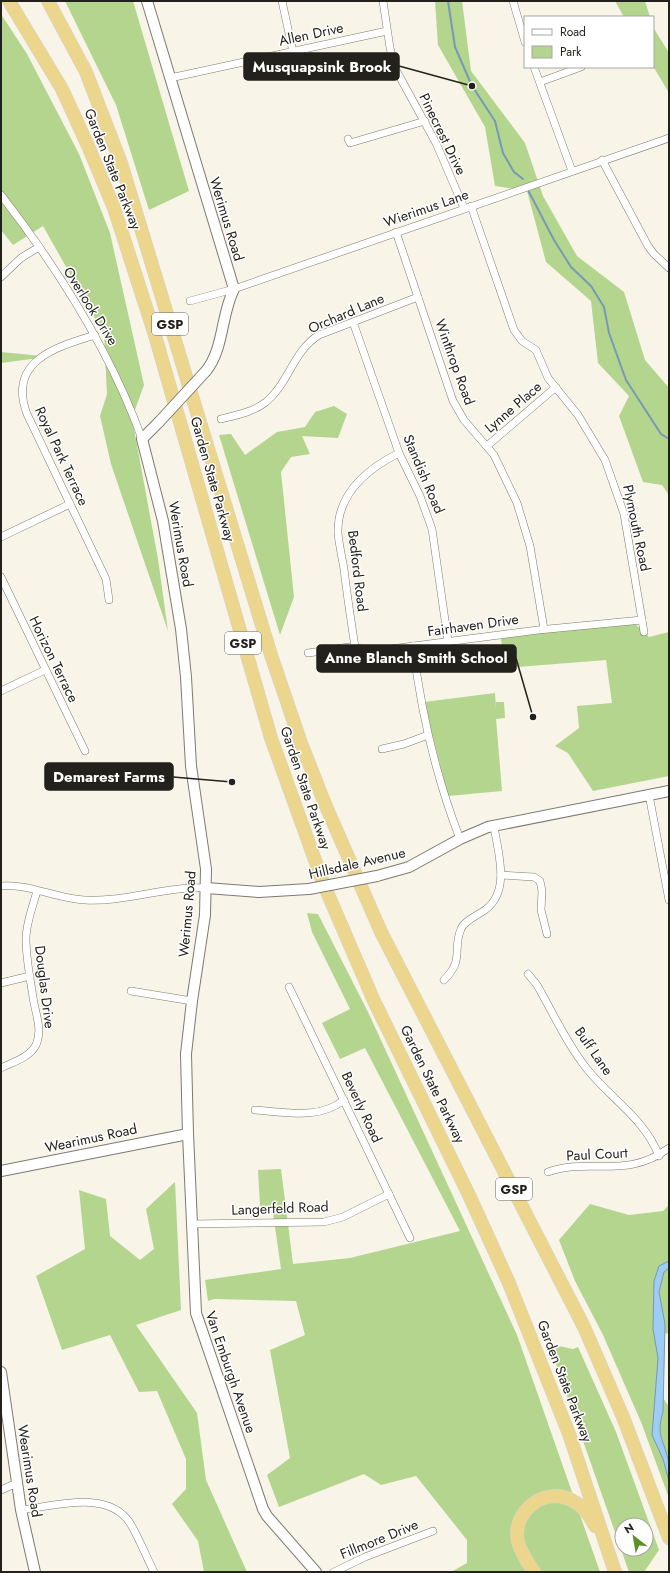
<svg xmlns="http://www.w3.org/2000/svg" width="670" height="1573" viewBox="0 0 670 1573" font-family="Jost,sans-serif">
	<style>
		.green { fill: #b4d58e; fill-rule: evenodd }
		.water { fill: #9dccf4; stroke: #7899b3 }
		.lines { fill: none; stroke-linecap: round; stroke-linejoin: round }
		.stream { stroke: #7899b3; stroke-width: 2 }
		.street-casing { stroke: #7e7a70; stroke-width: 8 }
		.secondary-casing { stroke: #7e7a70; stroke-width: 12 }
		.highway-casing { stroke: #d3d3d2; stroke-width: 14 }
		.street { stroke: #fff; stroke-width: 7 }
		.secondary { stroke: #fff; stroke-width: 10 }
		.highway { stroke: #ecd68e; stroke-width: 13 }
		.secondary-bridge-casing { stroke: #7e7a70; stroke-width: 12; stroke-linecap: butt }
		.secondary-bridge { stroke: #fff; stroke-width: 10 }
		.labels { text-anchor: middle; stroke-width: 3; stroke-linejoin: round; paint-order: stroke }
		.shield { fill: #fff; stroke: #646460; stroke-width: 1 }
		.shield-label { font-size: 13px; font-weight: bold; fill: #22211c }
		.street-label { font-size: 14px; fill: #22211c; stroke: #fff }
		.leader { fill: none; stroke: #22211c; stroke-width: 1.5 }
		.callout-dot { fill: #22211c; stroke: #fff; stroke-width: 1.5 }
		.callout { fill: #22211c; stroke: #22211c; stroke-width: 1.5 }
		.callout-label { font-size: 15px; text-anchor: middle; font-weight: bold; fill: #fff }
	</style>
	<rect width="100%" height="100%" fill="#f8f4e8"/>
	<g class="green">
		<polygon points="65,1 133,1 189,191 149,210 116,105"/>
		<polygon points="435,1 462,1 471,71 525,143 543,196 577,256 624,292 645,360 669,388 669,495 662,485 643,482 619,416 629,396 598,363 591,301 546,262 527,191 495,186 485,127 438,45"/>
		<polygon points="615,1 645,1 650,17 624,17"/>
		<polygon points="1,14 27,54 79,154 110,233 144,385 132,418 158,559 168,631 111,464 100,416 107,394 104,334 43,226 13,245 1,230 1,123 2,122 1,120"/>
		<polygon points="653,27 669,53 669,93 653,66"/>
		<polygon points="1,352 42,356 39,358 1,363"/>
		<polygon points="334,406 347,414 338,438 302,436 310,454 291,457 281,472 294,597 280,635 219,435 231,434 245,455 277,432 305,427 315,412"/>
		<polygon points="629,618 649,637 669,632 669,776 593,791 568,753 555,746 579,728 577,706 612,703 606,660 506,668 500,634"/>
		<polygon points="495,693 496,708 496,702 504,702 505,718 496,719 502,791 448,796 424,702"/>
		<polygon points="307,913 318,914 368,1012 517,1335 600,1572 451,1572 467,1563 467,1540 416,1476 381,1485 364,1474 279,1507 267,1475 290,1458 270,1350 305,1335 296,1301 214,1299 208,1301 205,1280 281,1269 272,1206 260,1206 258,1170 281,1169 293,1264 350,1258 460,1231 365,1048 340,1059 322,1023 350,1009 312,932"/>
		<polygon points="175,1182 181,1310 136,1325 197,1413 206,1480 247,1572 204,1572 198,1541 172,1504 186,1489 186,1459 157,1391 139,1392 110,1335 62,1350 36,1276 85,1249 79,1190 106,1199 110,1236 140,1260 154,1249 146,1209"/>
		<polygon points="590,1204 629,1215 663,1211 669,1205 669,1333 663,1334 662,1396 669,1407 669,1498 641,1422 603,1335 575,1281 559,1240"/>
		<path d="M 549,1344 L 573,1349 L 578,1347 L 616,1432 L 659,1550 L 644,1572 L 629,1572 ZM 622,1525 L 646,1525 L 646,1549 L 622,1549 Z"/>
	</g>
	<path class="water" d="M 669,1261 L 669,1268 L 664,1272 L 659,1292 L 665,1324 L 663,1412 C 656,1435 663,1438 668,1459 C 670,1466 669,1474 669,1481 L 663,1459 L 652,1435 L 658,1358 L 653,1329 L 654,1281 L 659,1266 Z"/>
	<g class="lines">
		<g class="stream">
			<polyline points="448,1 455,47 472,86 495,121 503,153 514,172 523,179"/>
			<polyline points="529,192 554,240 571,267 591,286 604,307 609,333 626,380 661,434 669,439"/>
		</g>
		<g class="street-casing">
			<g id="street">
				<polyline points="282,1 293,52"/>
				<polyline points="383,1 390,48 396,70 436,143 464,208"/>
				<polyline points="513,1 525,42"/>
				<polyline points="534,67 572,171"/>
				<polyline points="170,78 387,31"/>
				<polyline points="540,82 581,67"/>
				<polyline points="348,139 350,143 425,121"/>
				<polyline points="602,160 648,246 654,254 669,268"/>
				<path d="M 1,195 C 59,270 110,350 142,439"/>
				<polyline points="471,206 514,330 522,341 536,350 548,378 578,415 605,460 624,514 644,632"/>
				<polyline points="396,232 453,401 464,420 494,455 517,503 530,546 544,629"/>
				<polyline points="1,277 21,258 39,247"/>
				<polyline points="190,301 234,289 669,138"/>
				<polyline points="353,322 399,453 420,496 432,529 448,641"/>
				<path d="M 95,335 C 56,347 7,361 27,414 L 106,579 L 109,600"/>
				<path d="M 221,419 C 237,415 253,412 266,402 C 289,383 293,351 319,335 L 418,297"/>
				<polyline points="487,446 556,387"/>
				<polyline points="1,537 70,504"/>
				<polyline points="1,577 85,751"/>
				<path d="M 413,646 C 421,712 436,777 460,839"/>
				<path d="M 355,647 C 351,621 347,595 344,569 C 342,557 339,545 338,533 C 337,493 367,469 399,453"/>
				<polyline points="308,653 349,647 375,651 538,630 642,620"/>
				<polyline points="1,691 45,670"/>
				<polyline points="382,749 404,744 428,735"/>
				<polyline points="649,795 669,900"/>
				<polyline points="501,875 534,877 540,881 542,891 541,910 547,934"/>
				<path d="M 1,886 C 27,883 57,899 85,900 C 127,902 166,886 206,888"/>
				<path d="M 528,974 L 537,985 C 553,1013 567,1044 587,1069 C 611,1099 645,1119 659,1156"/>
				<path d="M 444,980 C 465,959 452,950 461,929 C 464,921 478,915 485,910 C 511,891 498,853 494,826"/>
				<polyline points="1,983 30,976"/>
				<polyline points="289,987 410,1238"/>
				<polyline points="131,991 192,1001"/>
				<path d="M 1,1068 C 13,1062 29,1058 36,1045 C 43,1029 35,1013 33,997 C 30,978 26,958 26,939 C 26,923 33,906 37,891"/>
				<path d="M 255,1110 C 286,1112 319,1120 344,1100"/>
				<path d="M 548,1172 C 590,1157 626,1180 669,1148"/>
				<polyline points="191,1224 324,1222 343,1217 389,1194"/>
				<polyline points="1,1490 17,1483"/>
				<path d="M 21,1510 C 54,1506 108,1489 130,1523 C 139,1538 146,1556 154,1572"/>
				<polyline points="334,1572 365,1557 433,1531"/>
			</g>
		</g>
		<g class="secondary-casing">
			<g id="secondary">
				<path d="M 147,1 L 234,289 C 221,314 224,349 206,371"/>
				<polyline points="159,422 142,439 163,521 181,629 186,677 191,766 206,869 205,915 192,1001 186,1054 188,1134 196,1313 263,1509 267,1516 316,1572"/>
				<polyline points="377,876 409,867 460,839 488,827 669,791"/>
				<polyline points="206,888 259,892 309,889"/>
				<polyline points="1,1171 188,1134"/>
				<polyline points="1,1372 21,1510 35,1572"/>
			</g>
		</g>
		<g class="highway-casing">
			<g id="highway">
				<polyline points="9,1 62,89 89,148 114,208 154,332 271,738 324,885 374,1001 469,1195 509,1283 569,1434 615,1572"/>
				<polyline points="48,1 86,72 121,163 271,655 301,743 325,804 381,932 584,1327 623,1417 669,1538"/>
				<path d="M 534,1572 C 528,1563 521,1553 518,1542 C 511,1511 546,1485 573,1501 C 584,1506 590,1516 595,1526"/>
			</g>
		</g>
		<use href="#street" class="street"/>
		<use href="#secondary" class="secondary"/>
		<use href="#highway" class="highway"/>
		<g class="secondary-bridge-casing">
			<g id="secondary-bridge">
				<polyline points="159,422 206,371"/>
				<polyline points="309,889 377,876"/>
			</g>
		</g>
		<use href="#secondary-bridge" class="secondary-bridge"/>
	</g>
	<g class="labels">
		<g class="shield">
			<rect x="152" y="313" width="36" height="22" rx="3"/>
			<rect x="225" y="632" width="36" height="22" rx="3"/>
			<rect x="496" y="1178" width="36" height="22" rx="3"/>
		</g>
		<g class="shield-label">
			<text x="170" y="329">GSP</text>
			<text x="243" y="648">GSP</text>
			<text x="514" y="1194">GSP</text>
		</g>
		<g class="street-label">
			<text transform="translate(311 34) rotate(-12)" y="5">Allen Drive</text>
			<text transform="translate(443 134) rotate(64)" y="5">Pinecrest Drive</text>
			<text transform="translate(113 169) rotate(68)" y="5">Garden State Parkway</text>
			<text transform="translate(426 208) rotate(-19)" y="5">Wierimus Lane</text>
			<text transform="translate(227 219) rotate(73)" y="5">Werimus Road</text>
			<text transform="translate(91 306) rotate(58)" y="5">Overlook Drive</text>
			<text transform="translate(346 313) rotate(-23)" y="5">Orchard Lane</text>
			<text transform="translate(455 362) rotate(70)" y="5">Winthrop Road</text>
			<text transform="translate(513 407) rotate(-41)" y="5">Lynne Place</text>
			<text transform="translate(62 456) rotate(65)" y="5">Royal Park Terrace</text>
			<text transform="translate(424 474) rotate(67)" y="5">Standish Road</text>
			<text transform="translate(213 479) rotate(74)" y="5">Garden State Parkway</text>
			<text transform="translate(637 528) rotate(78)" y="5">Plymouth Road</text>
			<text transform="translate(181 544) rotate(80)" y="5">Werimus Road</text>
			<text transform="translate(358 571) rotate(83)" y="5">Bedford Road</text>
			<text transform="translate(473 625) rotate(-8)" y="5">Fairhaven Drive</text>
			<text transform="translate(54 659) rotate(64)" y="5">Horizon Terrace</text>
			<text transform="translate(306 788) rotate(71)" y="5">Garden State Parkway</text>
			<text transform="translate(357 863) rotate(-13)" y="5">Hillsdale Avenue</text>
			<text transform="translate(187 914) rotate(-85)" y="5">Werimus Road</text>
			<text transform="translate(45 987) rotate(83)" y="5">Douglas Drive</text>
			<text transform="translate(594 1051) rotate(55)" y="5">Buff Lane</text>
			<text transform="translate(433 1084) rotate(64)" y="5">Garden State Parkway</text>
			<text transform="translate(362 1107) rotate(65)" y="5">Beverly Road</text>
			<text transform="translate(91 1138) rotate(-12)" y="5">Wearimus Road</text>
			<text transform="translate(597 1154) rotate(-3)" y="5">Paul Court</text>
			<text transform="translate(280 1208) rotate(-2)" y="5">Langerfeld Road</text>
			<text transform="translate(231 1372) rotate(71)" y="5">Van Emburgh Avenue</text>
			<text transform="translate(565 1381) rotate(69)" y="5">Garden State Parkway</text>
			<text transform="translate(30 1471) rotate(81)" y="5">Wearimus Road</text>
			<text transform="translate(379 1539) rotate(-22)" y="5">Fillmore Drive</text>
		</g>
	</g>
	<path class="leader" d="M472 86L399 66M533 717L516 658M232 782L173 777"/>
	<g class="callout-dot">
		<circle cx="472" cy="86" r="4"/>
		<circle cx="533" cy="717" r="4"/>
		<circle cx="232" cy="782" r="4"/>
	</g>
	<g class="callout">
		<rect x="244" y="53" width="155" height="27" rx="4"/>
		<rect x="317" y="645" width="199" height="27" rx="4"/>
		<rect x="45" y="763" width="128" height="27" rx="4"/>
	</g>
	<g class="callout-label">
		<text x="322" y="72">Musquapsink Brook</text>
		<text x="416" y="663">Anne Blanch Smith School</text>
		<text x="109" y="782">Demarest Farms</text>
	</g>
	<rect width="670" height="1573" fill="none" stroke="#22211c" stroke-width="4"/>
	<rect x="524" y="16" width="130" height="52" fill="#ffffff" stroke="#a7a6a4"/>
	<rect x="532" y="29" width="20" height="6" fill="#ffffff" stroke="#a7a6a4"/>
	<text x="560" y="36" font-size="12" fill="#22211c">Road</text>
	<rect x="532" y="46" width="20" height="12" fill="#b4d58e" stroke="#a7a6a4"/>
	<text x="560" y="56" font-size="12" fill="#22211c">Park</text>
	<g transform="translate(634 1537) rotate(329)"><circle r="19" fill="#ffffff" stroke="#a7a6a4"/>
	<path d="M0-3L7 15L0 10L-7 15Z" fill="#5e8f25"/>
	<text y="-6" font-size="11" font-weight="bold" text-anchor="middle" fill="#22211c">N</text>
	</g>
</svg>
